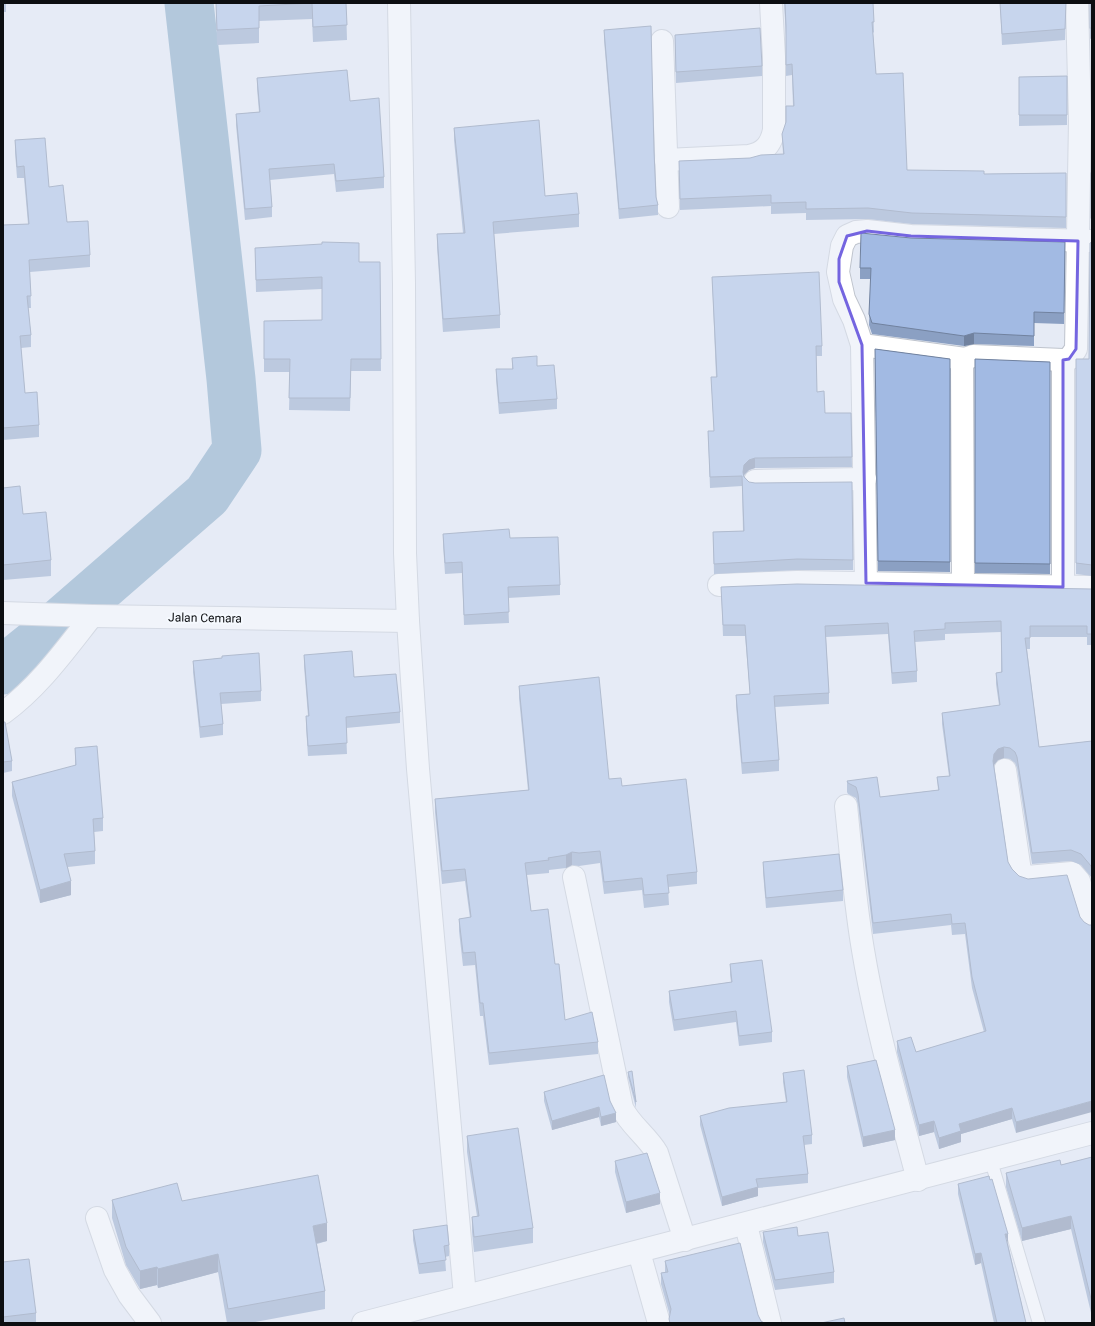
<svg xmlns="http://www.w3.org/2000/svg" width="1095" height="1326" viewBox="0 0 1095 1326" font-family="Roboto,sans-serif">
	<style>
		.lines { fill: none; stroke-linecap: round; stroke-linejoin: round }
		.river { stroke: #769ebd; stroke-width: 49 }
		.service-casing { stroke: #bfc4cd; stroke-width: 14 }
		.minor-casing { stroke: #bfc4cd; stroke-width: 24 }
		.tertiary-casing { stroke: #bfc4cd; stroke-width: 24 }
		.service { stroke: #fff; stroke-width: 12 }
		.minor { stroke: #fff; stroke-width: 22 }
		.tertiary { stroke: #fff; stroke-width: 22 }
		.wall { fill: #8ba0c3 }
		.shaded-wall { fill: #71829f }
		.building { fill: #a2bae3; stroke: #71829f }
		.marked { fill: none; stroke: #7465e0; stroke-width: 3; stroke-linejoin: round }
		.labels { text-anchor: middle; stroke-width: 4; stroke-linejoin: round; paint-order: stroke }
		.street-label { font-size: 12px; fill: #0c0e11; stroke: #f5f9fe }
	</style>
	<rect width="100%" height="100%" fill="#e6ebf5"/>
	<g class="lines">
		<polyline class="river" points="3,670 39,641 207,495 237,450 231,379 189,3"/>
		<g class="service-casing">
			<polyline id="service" points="991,1161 1039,1323"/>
		</g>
		<g class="minor-casing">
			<g id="minor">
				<polyline points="399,3 404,284 405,553 408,621 418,769 465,1296"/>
				<polyline points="662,41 668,207"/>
				<path d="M 666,160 L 749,156 C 764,153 771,145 774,130 L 774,57 L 771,3"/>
				<polyline points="862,345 965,359"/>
				<polyline points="755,481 865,479"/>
				<polyline points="866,583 862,345 854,320 844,299 838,272 842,246 847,236 856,232 867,231 911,236 1092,241"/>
				<polyline points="719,585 797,582 1092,587"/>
				<polyline points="963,585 962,364 965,359 973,356 1063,360 1069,359 1076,349 1080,121 1077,3"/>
				<polyline points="1063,587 1063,360"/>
				<polyline points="3,613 92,616 408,621"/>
				<path d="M 3,713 C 39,687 65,650 92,616"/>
				<polyline points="1005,770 1020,871 1027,877 1072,873 1079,881 1092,924"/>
				<path d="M 846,806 C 851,854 855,903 863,950 C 876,1028 898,1104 918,1180"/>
				<path d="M 574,877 L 622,1108 C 630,1125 647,1136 657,1153 L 685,1240"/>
				<polyline points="97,1218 115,1270 129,1295 150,1323"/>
				<polyline points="746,1225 770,1323"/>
				<polyline points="639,1252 659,1323"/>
			</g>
		</g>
		<g class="tertiary-casing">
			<polyline id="tertiary" points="363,1323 1092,1133"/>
		</g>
		<use href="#service" class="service"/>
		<use href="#minor" class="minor"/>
		<use href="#tertiary" class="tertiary"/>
	</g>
	<g class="wall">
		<rect x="3" y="3" width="3" height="9"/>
		<polygon points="216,3 370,3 346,4 347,40 313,42 312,19 259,21 259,43 217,45"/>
		<polygon points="784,3 873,3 874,32 873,33 876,74 907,170 984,174 1066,173 1066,228 912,224 868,219 806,220 806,213 771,214 771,206 680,210 679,161 750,158 783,154 782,134 793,106 792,75 786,76 786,36"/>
		<polygon points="1000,3 1066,3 1065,40 1002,45"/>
		<polygon points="1090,3 1092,3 1092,38 1090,39"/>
		<polygon points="604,30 654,151 656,197 658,205 658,215 619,219 604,40"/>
		<polygon points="675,35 762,66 762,76 676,83"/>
		<polygon points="1067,76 1067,125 1019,126 1019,77"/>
		<polygon points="257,78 350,101 384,177 384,188 336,192 334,174 270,180 272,207 272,217 245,220 236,125 236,114 259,112 257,88"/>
		<polygon points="454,128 545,196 579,214 579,227 494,234 500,315 500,328 443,332 437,247 437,234 463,233 454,140"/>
		<polygon points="15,140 49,187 67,222 90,255 90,267 30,272 31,308 28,308 31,335 31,347 21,348 25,393 39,425 39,437 3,440 3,225 28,224 24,178 17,178 15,152"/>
		<polygon points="1091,173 1092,173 1092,229 1091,228"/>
		<polygon points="911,238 1065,242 1064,324 1034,323 1034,346 974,344 964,346 872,334 869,325 871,279 860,279 860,268"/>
		<polygon points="1092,242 1092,576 1076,574 1076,359 1089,359"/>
		<polygon points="255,248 359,262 380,262 381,371 351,371 350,411 289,410 290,372 264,372 264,321 322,320 322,289 256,292"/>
		<polygon points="712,277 822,346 822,356 816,356 817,392 825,413 851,413 852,467 755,468 749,470 744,475 744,476 749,482 853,560 853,570 797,570 714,574 713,532 743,531 742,486 710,488 708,431 714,431 711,377 716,377"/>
		<polygon points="875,349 950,359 950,572 878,571"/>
		<polygon points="512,358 537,366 557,399 557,409 499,414 496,380 496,369 512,369"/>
		<polygon points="975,359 1050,362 1050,574 975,573"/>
		<polygon points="3,488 23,514 51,560 51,576 3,580"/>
		<polygon points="443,534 510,538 560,585 560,595 508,598 509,623 464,625 462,573 445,574 443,544"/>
		<polygon points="721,587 1092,589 1092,645 1087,645 1087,637 1030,637 1030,649 1027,649 1039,747 1092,741 1092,881 1091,877 1081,865 1071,861 1032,864 1017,768 1015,763 1010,759 1004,758 998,760 994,765 1008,862 1012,869 1019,876 1016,1133 1012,1119 961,1134 961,1142 939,1149 934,1132 919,1136 897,1052 897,1041 916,1052 984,1032 972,988 965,934 952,935 951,925 873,934 858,805 856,798 848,794 847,792 847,781 880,797 938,790 937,777 949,776 942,724 942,713 999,705 996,684 996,673 1001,672 1001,632 945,634 945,640 915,642 917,671 917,682 892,684 888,634 826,637 829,693 829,704 775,707 779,760 779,771 742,774 736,706 736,695 750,694 745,636 723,636"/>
		<polygon points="304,655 354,677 400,712 400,723 346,728 347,754 308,756 306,727 306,716 308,716 304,666"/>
		<polygon points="222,658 261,691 261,701 221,704 223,724 223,735 200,738 193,672 193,661"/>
		<polygon points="519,686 609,779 622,786 697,872 697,884 668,887 669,905 644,908 642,890 604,894 600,863 579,866 572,865 566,868 549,870 549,873 527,875 531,911 555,964 565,1020 598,1042 598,1054 489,1065 483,1016 480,1016 475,965 463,966 459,931 459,919 470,918 465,881 442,884 435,812 435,799 528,790 519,698"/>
		<polygon points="3,722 12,761 12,771 3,773"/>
		<polygon points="75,748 103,818 103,831 94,832 95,851 95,864 68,867 71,895 40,903 12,796 12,782 75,766"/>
		<polygon points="763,862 843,890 843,901 766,908 763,872"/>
		<polygon points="730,964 772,1032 772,1042 739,1046 736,1022 674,1031 669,1002 669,991 731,982 730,975"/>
		<polygon points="847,1066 895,1140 863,1147 847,1077"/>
		<polygon points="628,1072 636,1102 636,1108 628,1077"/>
		<polygon points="783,1073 812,1135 812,1144 804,1145 808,1174 808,1183 758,1188 758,1196 722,1206 700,1125 700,1116 786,1102 783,1082"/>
		<polygon points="544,1092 610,1101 616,1122 601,1126 599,1117 552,1130 544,1101"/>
		<polygon points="467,1136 533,1228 533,1243 474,1252 472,1232 472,1217 477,1216 467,1152"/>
		<polygon points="1092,1157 1092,1317 1071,1229 1022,1241 1006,1187 1006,1173 1061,1165"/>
		<polygon points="615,1161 660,1204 626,1213 615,1172"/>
		<polygon points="958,1184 1008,1244 1026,1323 994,1323 981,1263 975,1265 958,1194"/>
		<polygon points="112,1200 182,1201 327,1241 317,1244 325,1291 325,1309 250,1323 227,1323 218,1272 158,1288 157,1285 140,1289 126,1265 112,1218"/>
		<polygon points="413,1230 449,1245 449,1256 445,1257 446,1271 419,1274 413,1240"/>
		<polygon points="763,1232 798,1236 834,1272 834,1283 775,1290 763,1242"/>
		<polygon points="665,1261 758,1315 761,1321 764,1323 669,1323 670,1316 661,1284 661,1273 665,1272"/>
		<polygon points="3,1262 36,1313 36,1323 3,1323"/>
	</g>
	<g class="shaded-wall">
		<polygon points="974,333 974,344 964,346 964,336"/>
		<polygon points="755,458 755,468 749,470 744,475 743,482 743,472 744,465 749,460"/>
		<polygon points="1004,747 1004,758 998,760 994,765 993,772 993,761 994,754 998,749"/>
		<polygon points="572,852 572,865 566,868 566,855"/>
		<polygon points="71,881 71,895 40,903 40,890"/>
		<polygon points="1092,1101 1092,1112 1016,1133 1016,1122"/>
		<polygon points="599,1107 599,1117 552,1130 552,1121"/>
		<polygon points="1012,1108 1012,1119 961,1134 961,1142 939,1149 939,1138 959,1124"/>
		<polygon points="616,1113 616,1122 601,1126 601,1117"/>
		<polygon points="934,1121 934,1132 919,1136 919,1125"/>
		<polygon points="895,1130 895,1140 863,1147 863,1137"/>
		<polygon points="758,1187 758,1196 722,1206 722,1197"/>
		<polygon points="660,1193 660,1204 626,1213 626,1202"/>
		<polygon points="1071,1216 1071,1229 1022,1241 1022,1228"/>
		<polygon points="327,1223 327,1241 313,1244 313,1226"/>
		<polygon points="1005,1234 1008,1234 1008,1244"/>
		<polygon points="981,1253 981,1263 975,1265 975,1254"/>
		<polygon points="218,1254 218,1272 158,1288 158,1269"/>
		<polygon points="157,1267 157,1285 140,1289 140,1271"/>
	</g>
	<g class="building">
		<polygon points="216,3 346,3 347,25 313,27 312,3 259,6 259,28 217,30"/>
		<polygon points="785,3 873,3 874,22 872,22 876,74 903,73 907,170 984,171 984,174 1066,173 1066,217 912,213 868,208 806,209 806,202 771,203 771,195 680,199 679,161 750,158 761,155 784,154 782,134 786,122 786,106 794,106 792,64 786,65 786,26"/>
		<polygon points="1000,3 1066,3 1065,29 1002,34"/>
		<rect x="1090" y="3" width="2" height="25"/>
		<polygon points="651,26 654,151 656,197 658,205 619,209 604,30"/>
		<polygon points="760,28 762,66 676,72 675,35"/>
		<polygon points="347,70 350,101 379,98 384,177 336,181 334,164 269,169 272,207 245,209 236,114 260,112 257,78"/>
		<polygon points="1067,76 1067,115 1019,115 1019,77"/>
		<polygon points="539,120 545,196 577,193 579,214 493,222 500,315 443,319 437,234 465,233 454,128"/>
		<polygon points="45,138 49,187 63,185 67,222 88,221 90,255 29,260 31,296 27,296 31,335 20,336 25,393 37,392 39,425 3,428 3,225 29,224 24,166 17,167 15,140"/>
		<rect x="1091" y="173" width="1" height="45"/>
		<polygon points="861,233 911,238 1065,242 1064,313 1034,312 1034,336 974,333 964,336 872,323 869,314 871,268 860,268"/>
		<polygon points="322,242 359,243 359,262 380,262 381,359 351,359 350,398 289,398 290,359 264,359 264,321 322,320 322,277 256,280 255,248 322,244"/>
		<polygon points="1092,242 1092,565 1076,563 1076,359 1089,359 1090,243"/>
		<polygon points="819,272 822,346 816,346 817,392 824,391 825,413 851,413 852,457 755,458 749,460 744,465 743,472 744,477 749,482 755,483 852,482 853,560 797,559 714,564 713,532 744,531 742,476 710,477 708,431 714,431 711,377 717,377 712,277"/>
		<polygon points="875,349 950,359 950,562 878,561"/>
		<polygon points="537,356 537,366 554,365 557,399 499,403 496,369 513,369 512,358"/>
		<polygon points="975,359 1050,362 1050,564 975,563"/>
		<polygon points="20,486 23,514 46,512 51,560 3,565 3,488"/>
		<polygon points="509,529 510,538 558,537 560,585 508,587 509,612 464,615 462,562 445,563 443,534"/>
		<polygon points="797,584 1092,589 1092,634 1087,634 1087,626 1030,626 1030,638 1025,638 1039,747 1092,741 1092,870 1091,866 1081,854 1071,850 1032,853 1017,757 1015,752 1010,748 1004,747 998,749 994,754 993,761 1008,862 1012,869 1019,876 1028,879 1067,875 1080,917 1084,922 1089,925 1092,925 1092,1101 1016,1122 1012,1108 959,1124 961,1131 939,1138 934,1121 919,1125 897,1041 911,1037 916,1052 986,1031 972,977 965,923 952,924 951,914 873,923 858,794 856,787 848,783 847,781 877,777 880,797 939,790 937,777 950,776 942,713 1000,705 996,673 1002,672 1001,621 945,623 945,629 914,631 917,671 892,673 888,623 825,626 829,693 774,696 779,760 742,763 736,695 750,694 745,625 723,625 721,587"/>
		<polygon points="352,651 354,677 396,674 400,712 346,717 347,743 308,746 306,716 309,716 304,655"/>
		<polygon points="259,653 261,691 220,693 223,724 200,727 193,661 222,658 222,656"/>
		<polygon points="599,677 609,779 621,778 622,786 686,779 697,872 667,875 669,893 644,895 642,878 604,882 600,851 579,853 572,852 566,855 548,858 549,860 525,863 531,911 548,909 555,964 559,964 565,1020 592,1012 598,1042 489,1053 483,1003 480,1003 475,952 463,953 459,919 471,917 465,869 442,871 435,799 529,790 519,686"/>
		<polygon points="3,722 5,722 12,761 3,762"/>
		<polygon points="97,746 103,818 93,819 95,851 64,854 71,881 40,890 12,782 76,765 75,748"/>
		<polygon points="839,854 843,890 766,898 763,862"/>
		<polygon points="762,960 772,1032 739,1036 736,1011 674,1020 669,991 732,982 730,964"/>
		<polygon points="876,1060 895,1130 863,1137 847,1066"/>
		<polygon points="804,1070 812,1135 803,1136 808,1174 756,1179 758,1187 722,1197 700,1116 729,1108 787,1102 783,1073"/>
		<polygon points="632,1071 636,1102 628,1072"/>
		<polygon points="604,1075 610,1101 616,1113 601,1117 599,1107 552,1121 544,1092"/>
		<polygon points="518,1128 533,1228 474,1237 472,1217 479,1216 467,1136"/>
		<polygon points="647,1153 660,1193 626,1202 615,1161"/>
		<polygon points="1092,1157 1092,1303 1071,1216 1022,1228 1006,1173 1060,1160 1061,1165"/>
		<polygon points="318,1175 327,1223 313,1226 325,1291 228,1309 218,1254 158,1269 157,1267 140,1271 126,1247 112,1200 177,1183 182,1201"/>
		<polygon points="989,1176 990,1180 992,1179 1008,1234 1005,1234 1026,1323 997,1323 981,1253 975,1254 958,1184"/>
		<polygon points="447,1225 449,1245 444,1246 446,1260 419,1264 413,1230"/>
		<polygon points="797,1227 798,1236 828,1232 834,1272 775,1280 763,1232"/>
		<polygon points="740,1243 758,1315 761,1321 764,1323 670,1323 669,1319 671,1309 661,1273 668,1272 665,1261"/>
		<polygon points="29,1259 36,1313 3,1317 3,1262"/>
		<polygon points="844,1318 845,1323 821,1323"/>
	</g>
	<path d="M0 0H1095V1326H0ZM 867,231 L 911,236 L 1078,241 L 1076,349 L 1069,359 L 1063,360 L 1063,587 L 866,583 L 862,345 L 839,282 L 839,259 L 847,236 Z" fill="#e6ebf5" fill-opacity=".55" fill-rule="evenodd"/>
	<path class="marked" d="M 867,231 L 911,236 L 1078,241 L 1076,349 L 1069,359 L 1063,360 L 1063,587 L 866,583 L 862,345 L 839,282 L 839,259 L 847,236 Z"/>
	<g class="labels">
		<g class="street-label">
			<text transform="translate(205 618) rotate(1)" y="4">Jalan Cemara</text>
		</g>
	</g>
	<rect width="1095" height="1326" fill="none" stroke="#0c0e11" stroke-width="8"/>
</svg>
